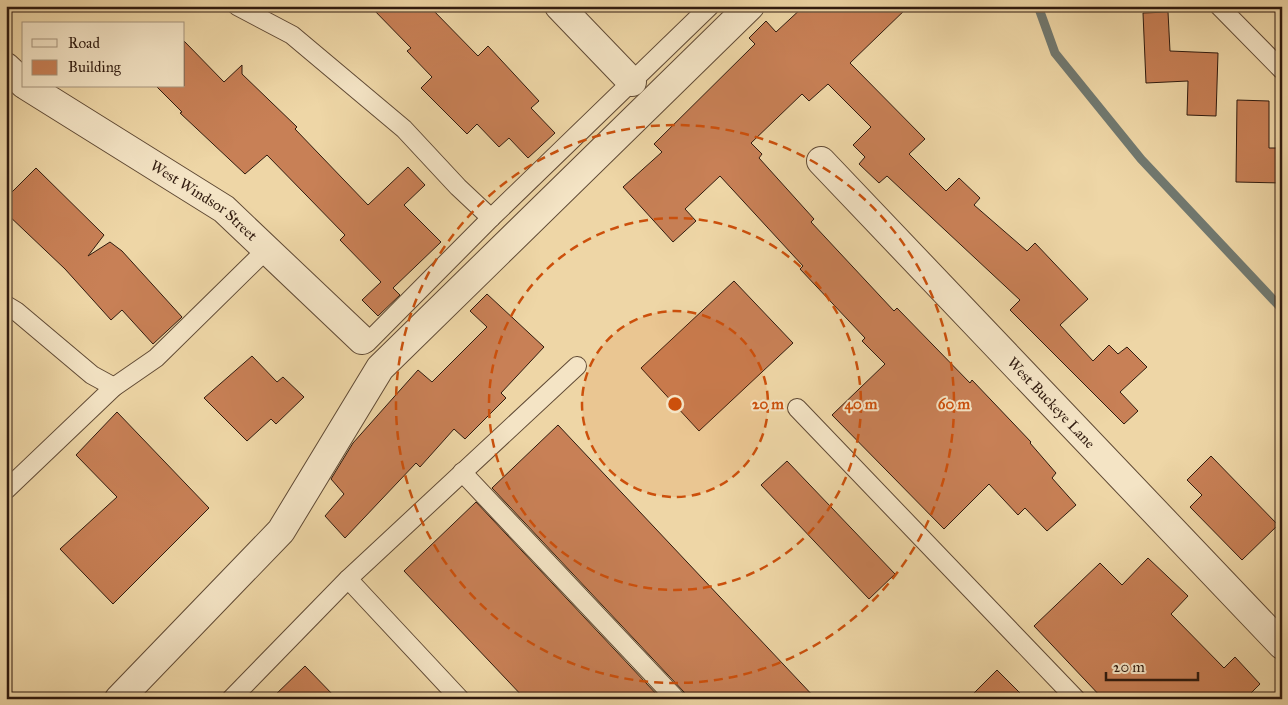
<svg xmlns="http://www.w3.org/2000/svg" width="1288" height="705" viewBox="0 0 1288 705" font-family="'IM FELL Great Primer',serif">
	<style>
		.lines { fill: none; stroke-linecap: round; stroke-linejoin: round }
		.stream { stroke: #717970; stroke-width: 9 }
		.building { fill: #c88056; stroke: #301b0f }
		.lane-casing { stroke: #604a35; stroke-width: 20 }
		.street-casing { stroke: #604a35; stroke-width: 30 }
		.lane { stroke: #f4e4c5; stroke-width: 18 }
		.street { stroke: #f4e4c5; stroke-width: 28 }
		.ring { fill: none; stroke: #cc500c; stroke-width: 2.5; stroke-dasharray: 9 6 }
		.labels { text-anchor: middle; stroke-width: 4; stroke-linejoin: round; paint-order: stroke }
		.street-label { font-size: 15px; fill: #301b0f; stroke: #f4e4c5 }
		.centre { fill: #cc500c; stroke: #f4e4c5; stroke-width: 2.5 }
		.ring-label { font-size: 15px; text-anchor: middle; font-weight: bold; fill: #cc500c; stroke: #f4e4c5; stroke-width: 4; stroke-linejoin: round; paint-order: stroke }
	</style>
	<rect width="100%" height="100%" fill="#eed6a6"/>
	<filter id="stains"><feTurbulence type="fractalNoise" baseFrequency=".004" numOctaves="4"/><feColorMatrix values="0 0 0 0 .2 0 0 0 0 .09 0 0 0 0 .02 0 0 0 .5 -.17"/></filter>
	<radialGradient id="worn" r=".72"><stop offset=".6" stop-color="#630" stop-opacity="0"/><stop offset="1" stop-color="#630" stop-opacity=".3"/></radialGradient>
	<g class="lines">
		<polyline class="stream" points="1038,6 1055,53 1141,159 1282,309"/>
	</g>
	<g class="building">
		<polygon points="370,6 429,6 478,56 488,46 539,101 531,108 555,133 528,158 509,138 499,147 477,124 467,134 421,88 432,77 407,51 411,48"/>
		<polygon points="804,6 909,6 850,63 925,139 909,154 946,191 959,178 980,198 974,205 1027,251 1035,243 1088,299 1060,325 1093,361 1109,345 1118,354 1127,347 1147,367 1120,392 1138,411 1124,424 1010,310 1020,300 887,176 879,183 859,164 865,157 853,145 871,127 828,84 809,101 802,94 751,143 762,154 759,158 814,219 811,222 894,311 897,308 970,383 972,380 1031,442 1030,443 1056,473 1052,478 1076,505 1047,531 1025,508 1018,515 989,484 944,529 832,415 885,364 862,341 865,338 800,269 803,266 720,176 685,209 696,221 673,242 623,187 662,152 654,144 755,44 749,38 766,21 776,32"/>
		<polygon points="1168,12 1170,51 1218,53 1216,116 1187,115 1188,81 1146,83 1143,13"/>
		<polygon points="184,41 224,82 242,65 242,74 297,127 295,129 368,205 408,167 425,185 404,205 441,242 393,288 400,295 378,316 362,300 381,282 340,240 345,235 267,155 245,174 180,113 182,112 156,86 184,86"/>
		<polygon points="1237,100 1269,101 1269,148 1282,148 1282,183 1236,182"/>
		<polygon points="36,168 104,235 88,256 110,242 122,251 182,317 153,344 122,310 111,320 65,269 6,213 6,198"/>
		<polygon points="734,281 793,343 699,431 641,368"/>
		<polygon points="487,294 544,347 501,393 506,398 465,439 454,429 420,467 416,463 345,538 325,516 344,494 331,479 353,443 418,370 432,382 487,327 470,311"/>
		<polygon points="252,356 277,382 283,377 304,397 276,424 271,419 247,441 204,398"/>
		<polygon points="117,412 209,508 113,604 60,549 117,497 76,455"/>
		<polygon points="558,425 816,699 686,699 684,692 492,488"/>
		<polygon points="1211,456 1278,525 1242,560 1190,507 1202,495 1187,480"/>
		<polygon points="787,461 895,574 869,599 761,485"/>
		<polygon points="476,502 661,699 525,699 404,571"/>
		<polygon points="1148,558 1188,596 1171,614 1224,668 1235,657 1260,684 1245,699 1103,699 1034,626 1100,563 1122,585"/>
		<polygon points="305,666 337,699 271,699"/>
		<polygon points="997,670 1026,699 968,699"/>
	</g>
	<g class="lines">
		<g class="lane-casing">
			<g id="lane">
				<polyline points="237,6 292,35 404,129 458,187 491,218"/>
				<polyline points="1219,6 1282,70"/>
				<polyline points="6,305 16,311 92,375 114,387"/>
				<polyline points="362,340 367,343 491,218 710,6"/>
				<polyline points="797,408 1076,699"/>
				<polyline points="462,472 676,699"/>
				<polyline points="6,490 114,387 156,358 266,250"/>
				<polyline points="231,699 348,579"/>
				<polyline points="460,699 348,579 577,366"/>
			</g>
		</g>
		<g class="street-casing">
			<g id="street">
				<polyline points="559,6 632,82"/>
				<polyline points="6,67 24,84"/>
				<path id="s1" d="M 27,86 L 224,209 L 362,340"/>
				<path id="s2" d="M 821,161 L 1282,645"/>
				<polyline points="119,699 281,531 380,368 750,6"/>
			</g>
		</g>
		<use href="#lane" class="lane"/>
		<use href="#street" class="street"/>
	</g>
	<circle cx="675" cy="404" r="93" fill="#cc500c" fill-opacity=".12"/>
	<g class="ring">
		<circle cx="675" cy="404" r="93"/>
		<circle cx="675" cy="404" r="186"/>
		<circle cx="675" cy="404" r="279"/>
	</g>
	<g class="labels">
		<g class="street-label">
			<text dy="5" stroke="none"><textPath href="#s1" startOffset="211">West Windsor Street</textPath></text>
			<text dy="5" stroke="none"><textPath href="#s2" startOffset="334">West Buckeye Lane</textPath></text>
		</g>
	</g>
	<circle cx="675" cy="404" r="8" class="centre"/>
	<g class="ring-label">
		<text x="768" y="409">20 m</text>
		<text x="861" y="409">40 m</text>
		<text x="954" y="409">60 m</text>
	</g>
	<rect width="1288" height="705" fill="none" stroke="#eed6a6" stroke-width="25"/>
	<rect x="8" y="8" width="1273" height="690" fill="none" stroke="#301b0f" stroke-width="2.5"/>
	<rect x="12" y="12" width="1263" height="680" fill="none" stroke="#301b0f"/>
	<rect x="22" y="22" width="162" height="65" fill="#f4e4c5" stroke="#a6947c"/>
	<rect x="32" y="39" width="25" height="8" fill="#f4e4c5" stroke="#a6947c"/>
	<text x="68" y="48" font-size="15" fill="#301b0f">Road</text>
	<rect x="32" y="60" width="25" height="15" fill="#c88056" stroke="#a6947c"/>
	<text x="68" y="72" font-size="15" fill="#301b0f">Building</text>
	<path d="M1106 672v8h92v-8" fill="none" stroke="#301b0f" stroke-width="2.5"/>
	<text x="1113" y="672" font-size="15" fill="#301b0f" stroke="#f4e4c5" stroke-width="4" paint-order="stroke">20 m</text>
	<rect width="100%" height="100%" filter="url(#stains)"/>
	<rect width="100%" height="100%" fill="url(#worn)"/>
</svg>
